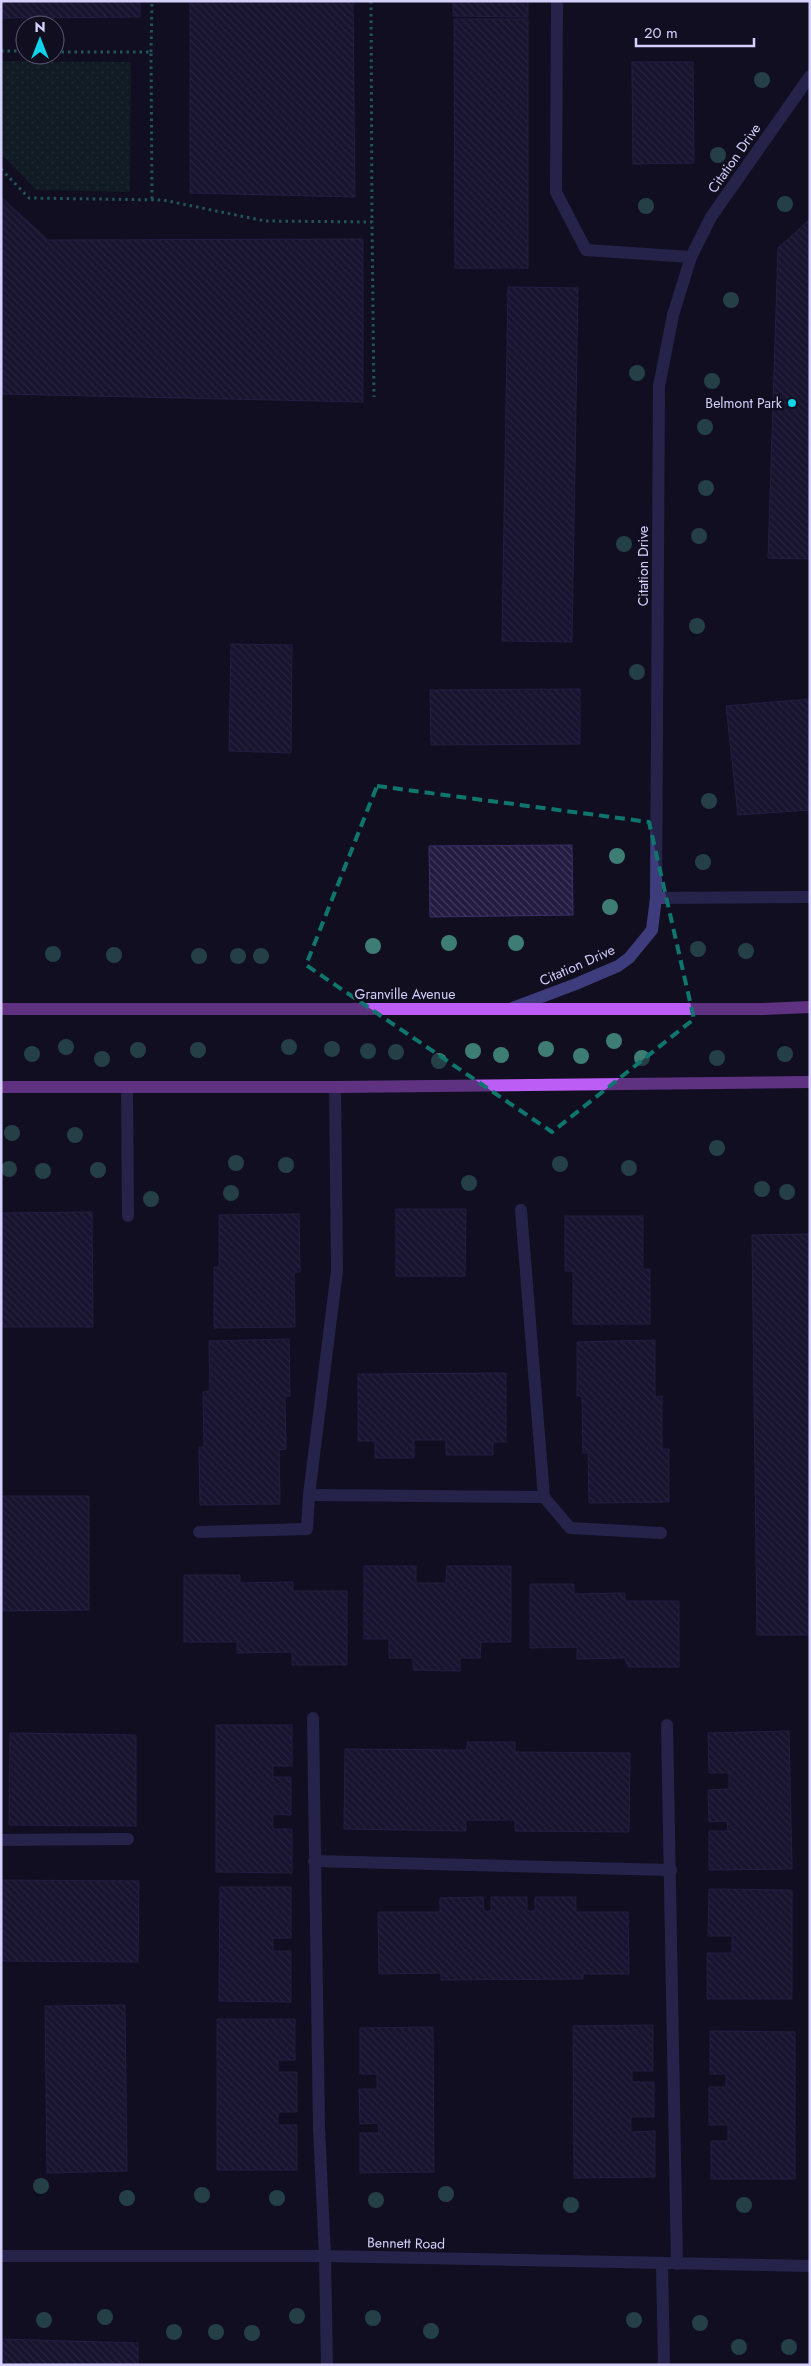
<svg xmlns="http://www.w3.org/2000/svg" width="811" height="2366" viewBox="0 0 811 2366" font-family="Jost,sans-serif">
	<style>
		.park { fill: url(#park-dots) }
		.building { fill: url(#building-back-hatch); stroke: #3a2f6a }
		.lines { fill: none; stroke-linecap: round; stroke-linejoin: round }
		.path { stroke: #35aba4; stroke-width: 3; stroke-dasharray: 2.5 4; stroke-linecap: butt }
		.minor { stroke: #3e3c7c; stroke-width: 12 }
		.major { stroke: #bc5df6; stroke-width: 12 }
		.tree { fill: #3d7d74 }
		.marked { fill: none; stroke: #0f766e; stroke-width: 4; stroke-dasharray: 10 6; stroke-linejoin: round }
		.poi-dot { fill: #0ed5eb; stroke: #110e20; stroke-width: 2 }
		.labels { text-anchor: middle; stroke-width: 5; stroke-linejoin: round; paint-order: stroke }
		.street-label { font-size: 14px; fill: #d5d0fc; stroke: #110e20 }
		.poi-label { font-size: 14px; fill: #d5d0fc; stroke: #110e20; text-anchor: end }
	</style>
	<defs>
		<pattern id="park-dots" width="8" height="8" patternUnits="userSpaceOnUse" patternTransform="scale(1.25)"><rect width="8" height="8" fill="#122a29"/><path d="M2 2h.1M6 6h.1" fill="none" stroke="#344849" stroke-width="1.8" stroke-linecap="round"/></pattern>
		<pattern id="building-back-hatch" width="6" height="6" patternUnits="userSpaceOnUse" patternTransform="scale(1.25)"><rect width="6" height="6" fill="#231b40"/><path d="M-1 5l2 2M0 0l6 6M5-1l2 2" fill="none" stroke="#423b5c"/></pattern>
	</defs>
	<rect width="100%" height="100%" fill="#110e20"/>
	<polygon class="park" points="1,61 131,62 130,192 36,190 1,154"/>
	<g class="building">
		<polygon points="1,1 140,1 140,17 1,18"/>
		<polygon points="190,1 353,1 355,197 190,193"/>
		<polygon points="453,1 528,1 528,17 453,16"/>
		<polygon points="454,19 528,19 528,268 455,268"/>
		<polygon points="632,62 693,62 694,163 633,164"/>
		<polygon points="1,197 48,240 363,239 363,402 1,394"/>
		<polygon points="810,219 810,559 768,558 778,248"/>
		<polygon points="508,287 578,288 572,642 502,641"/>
		<polygon points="231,644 292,645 291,753 229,751"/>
		<polygon points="580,689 580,744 431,745 430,690"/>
		<polygon points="810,699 810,810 738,815 726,706"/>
		<polygon points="572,845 573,915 430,917 429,846"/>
		<polygon points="396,1209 466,1209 465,1276 396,1276"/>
		<polygon points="92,1212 93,1327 1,1327 1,1213"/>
		<polygon points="299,1214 300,1272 294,1272 295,1327 214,1328 214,1267 219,1267 219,1215"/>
		<polygon points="565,1216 643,1216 643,1269 650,1269 650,1324 573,1324 573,1271 565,1271"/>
		<polygon points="810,1234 810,1635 757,1635 752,1235"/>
		<polygon points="289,1339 290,1396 285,1396 286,1449 279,1450 280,1504 200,1505 199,1447 204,1447 203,1392 210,1391 209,1341"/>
		<polygon points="655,1340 655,1397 662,1396 662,1449 669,1449 669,1502 589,1503 588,1453 583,1453 582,1396 577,1396 577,1342"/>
		<polygon points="506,1373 506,1442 493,1442 493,1455 446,1455 446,1440 414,1440 414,1458 375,1458 375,1441 358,1441 358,1374"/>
		<polygon points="1,1496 89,1496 89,1610 1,1611"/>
		<polygon points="364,1566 416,1566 416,1583 446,1583 447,1566 511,1566 511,1642 481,1642 480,1658 460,1658 460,1671 413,1670 413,1658 389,1658 389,1639 364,1639"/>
		<polygon points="184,1575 240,1575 240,1583 293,1582 293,1591 347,1591 347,1665 292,1665 292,1652 237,1653 237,1642 184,1642"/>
		<polygon points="530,1584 574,1584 574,1594 625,1593 625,1601 679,1601 679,1667 628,1667 625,1658 577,1659 577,1647 530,1648"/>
		<polygon points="216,1725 292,1725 292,1766 273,1766 273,1777 291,1777 291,1815 273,1814 273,1829 292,1829 292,1873 216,1872"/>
		<polygon points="789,1731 792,1869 709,1870 709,1831 728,1831 727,1821 709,1822 708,1790 729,1789 729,1773 709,1773 708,1733"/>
		<polygon points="10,1733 136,1735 136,1826 9,1825"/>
		<polygon points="467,1742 515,1742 515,1752 630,1753 629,1832 515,1831 515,1820 466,1820 466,1831 344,1829 345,1749 467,1750"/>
		<polygon points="1,1880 139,1881 138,1962 1,1961"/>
		<polygon points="220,1887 291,1887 291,1938 273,1938 273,1951 291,1951 291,2002 219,2001"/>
		<polygon points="709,1889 792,1890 792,1999 707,1999 707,1953 732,1953 732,1936 708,1936"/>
		<polygon points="483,1897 484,1911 491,1911 491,1897 527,1897 527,1911 535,1911 535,1897 576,1897 576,1912 628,1912 629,1974 583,1974 583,1979 441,1980 441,1973 379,1974 378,1912 440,1912 440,1898"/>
		<polygon points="125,2005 127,2171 47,2173 45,2006"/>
		<polygon points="217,2019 295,2019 295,2060 278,2060 278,2072 297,2072 297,2112 278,2112 278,2125 297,2125 297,2170 217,2170"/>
		<polygon points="653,2025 653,2071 632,2071 632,2082 654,2082 654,2117 631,2117 631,2132 655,2131 655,2177 574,2178 573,2026"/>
		<polygon points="433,2027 434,2172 360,2173 360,2133 379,2133 378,2123 360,2124 359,2089 377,2089 377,2074 360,2074 360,2028"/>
		<polygon points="710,2031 795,2032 795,2179 711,2179 711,2141 728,2141 728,2125 709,2125 709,2087 726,2087 726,2074 710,2074"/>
		<polygon points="1,2339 138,2343 138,2365 1,2365"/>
	</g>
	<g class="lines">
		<g class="path">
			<polyline points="371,1 372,222"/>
			<polyline points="1,51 25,51"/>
			<polyline points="55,52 151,52 152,200"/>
			<polyline points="151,52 152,1"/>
			<polyline points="1,169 29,198 163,200 265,221 372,222 374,397"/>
		</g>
		<g class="minor">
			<polyline points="557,1 556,192 586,250 691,257"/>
			<polyline points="656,898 810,897"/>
			<polyline points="510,1009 576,984 618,966 629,958 652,930 656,898 659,386 673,315 691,257 711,217 810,76"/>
			<polyline points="127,1087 128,1216"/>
			<polyline points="309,1495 544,1497 521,1210"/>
			<polyline points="544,1497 570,1528 661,1533"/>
			<polyline points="199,1532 307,1529 309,1495 337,1270 335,1087"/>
			<polyline points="313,1718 319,2128 325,2256 327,2365"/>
			<polyline points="667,1725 677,2264"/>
			<polyline points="1,1840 128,1839"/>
			<polyline points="314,1861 671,1870"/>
			<polyline points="1,2256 325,2256 810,2266"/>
			<polyline points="662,2264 664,2365"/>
		</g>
		<g class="major">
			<polyline points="1,1009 763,1009 810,1007"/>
			<polyline points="1,1087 335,1087 810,1082"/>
		</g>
	</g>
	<g class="tree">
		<circle cx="762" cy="80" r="8"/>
		<circle cx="718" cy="155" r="8"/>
		<circle cx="785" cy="204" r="8"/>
		<circle cx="646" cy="206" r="8"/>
		<circle cx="731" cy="300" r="8"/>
		<circle cx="637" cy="373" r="8"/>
		<circle cx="712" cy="381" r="8"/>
		<circle cx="705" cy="427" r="8"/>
		<circle cx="706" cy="488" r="8"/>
		<circle cx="699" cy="536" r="8"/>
		<circle cx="624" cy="544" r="8"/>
		<circle cx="697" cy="626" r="8"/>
		<circle cx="637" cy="672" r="8"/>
		<circle cx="709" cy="801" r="8"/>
		<circle cx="617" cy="856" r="8"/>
		<circle cx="703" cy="862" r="8"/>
		<circle cx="610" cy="907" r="8"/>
		<circle cx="449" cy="943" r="8"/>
		<circle cx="516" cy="943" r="8"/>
		<circle cx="373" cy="946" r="8"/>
		<circle cx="698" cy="949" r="8"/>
		<circle cx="746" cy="951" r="8"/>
		<circle cx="53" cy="954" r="8"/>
		<circle cx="114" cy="955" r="8"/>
		<circle cx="199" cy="956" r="8"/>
		<circle cx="238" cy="956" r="8"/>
		<circle cx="261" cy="956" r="8"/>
		<circle cx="614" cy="1041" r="8"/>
		<circle cx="66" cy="1047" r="8"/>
		<circle cx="289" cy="1047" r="8"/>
		<circle cx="332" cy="1049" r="8"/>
		<circle cx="546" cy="1049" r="8"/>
		<circle cx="138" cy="1050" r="8"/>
		<circle cx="198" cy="1050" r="8"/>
		<circle cx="368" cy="1051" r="8"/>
		<circle cx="473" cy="1051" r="8"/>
		<circle cx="396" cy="1052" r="8"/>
		<circle cx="32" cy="1054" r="8"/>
		<circle cx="785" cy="1054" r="8"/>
		<circle cx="501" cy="1055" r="8"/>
		<circle cx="581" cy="1056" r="8"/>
		<circle cx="642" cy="1058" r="8"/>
		<circle cx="717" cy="1058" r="8"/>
		<circle cx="102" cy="1059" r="8"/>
		<circle cx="439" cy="1061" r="8"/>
		<circle cx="12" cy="1133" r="8"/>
		<circle cx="75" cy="1135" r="8"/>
		<circle cx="717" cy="1148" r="8"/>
		<circle cx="236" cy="1163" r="8"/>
		<circle cx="560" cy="1164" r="8"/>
		<circle cx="286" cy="1165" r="8"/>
		<circle cx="629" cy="1168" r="8"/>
		<circle cx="9" cy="1169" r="8"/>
		<circle cx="98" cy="1170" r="8"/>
		<circle cx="43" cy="1171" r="8"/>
		<circle cx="469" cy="1183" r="8"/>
		<circle cx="762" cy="1189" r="8"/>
		<circle cx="787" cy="1192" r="8"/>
		<circle cx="231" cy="1193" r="8"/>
		<circle cx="151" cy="1199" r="8"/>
		<circle cx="41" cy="2186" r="8"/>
		<circle cx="446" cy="2194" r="8"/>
		<circle cx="202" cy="2195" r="8"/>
		<circle cx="127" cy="2198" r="8"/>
		<circle cx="277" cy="2198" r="8"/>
		<circle cx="376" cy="2200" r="8"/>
		<circle cx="571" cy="2205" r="8"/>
		<circle cx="744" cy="2205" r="8"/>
		<circle cx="297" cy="2316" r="8"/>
		<circle cx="105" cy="2317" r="8"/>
		<circle cx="373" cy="2318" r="8"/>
		<circle cx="44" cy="2320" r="8"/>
		<circle cx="634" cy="2320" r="8"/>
		<circle cx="700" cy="2323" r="8"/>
		<circle cx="431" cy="2331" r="8"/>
		<circle cx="174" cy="2332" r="8"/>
		<circle cx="216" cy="2332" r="8"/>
		<circle cx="252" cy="2333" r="8"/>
		<circle cx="739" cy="2347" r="8"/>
		<circle cx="789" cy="2347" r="8"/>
	</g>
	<path d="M0 0H811V2366H0ZM 377,786 L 649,822 L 694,1019 L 552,1132 L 306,965 Z" fill="#110e20" fill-opacity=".55" fill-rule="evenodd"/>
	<path class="marked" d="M 377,786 L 649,822 L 694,1019 L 552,1132 L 306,965 Z"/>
	<circle class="poi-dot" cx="792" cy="403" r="5"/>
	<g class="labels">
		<g class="street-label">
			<text transform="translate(734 158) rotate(-55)" y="5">Citation Drive</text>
			<text transform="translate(643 566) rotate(-90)" y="5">Citation Drive</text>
			<text transform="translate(577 965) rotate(-24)" y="5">Citation Drive</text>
			<text x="405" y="999">Granville Avenue</text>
			<text transform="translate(406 2243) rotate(1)" y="5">Bennett Road</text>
		</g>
		<g class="poi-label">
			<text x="782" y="408">Belmont Park</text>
		</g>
	</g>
	<rect width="811" height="2366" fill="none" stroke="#d5d0fc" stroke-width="5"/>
	<g transform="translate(40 40)"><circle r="24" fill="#110e20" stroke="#5f5c78"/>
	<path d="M0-4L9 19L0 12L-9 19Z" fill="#0ed5eb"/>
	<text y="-8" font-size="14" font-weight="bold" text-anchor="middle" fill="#d5d0fc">N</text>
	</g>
	<path d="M636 38v8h118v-8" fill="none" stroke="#d5d0fc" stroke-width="2.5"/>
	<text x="644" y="38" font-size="15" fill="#d5d0fc" stroke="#110e20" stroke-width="4" paint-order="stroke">20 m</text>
</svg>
